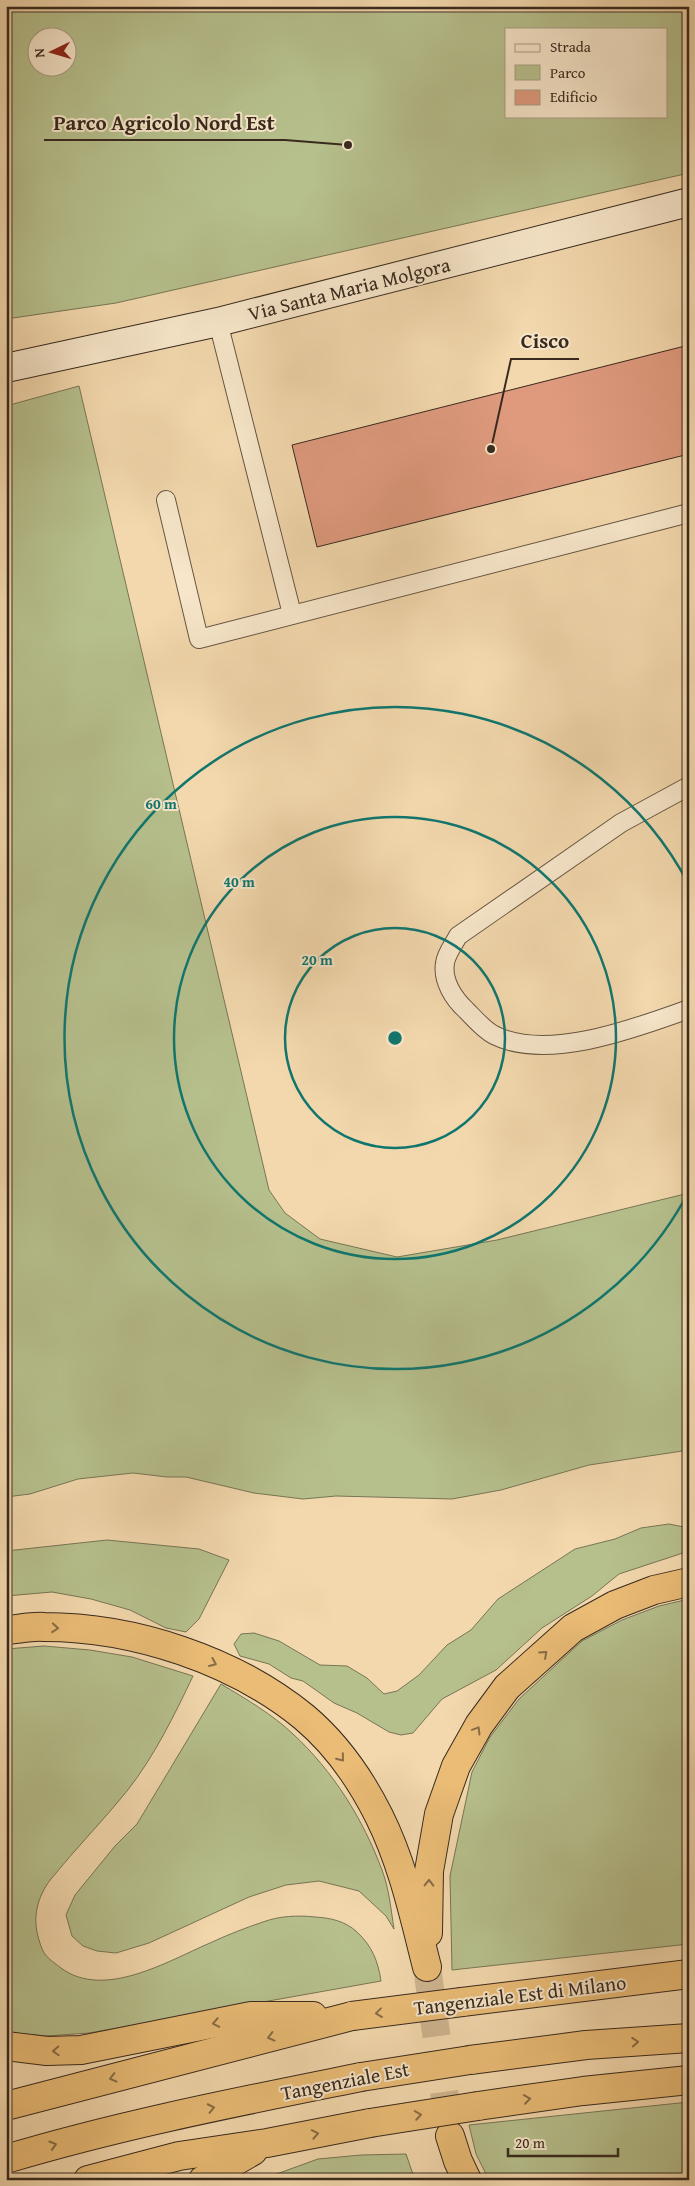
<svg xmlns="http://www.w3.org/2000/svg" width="695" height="2186" viewBox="0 0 695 2186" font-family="'Gentium Book Plus',serif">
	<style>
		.green { fill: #b6c08d; stroke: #777556; fill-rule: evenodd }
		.building { fill: #df9a7e; stroke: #382a1e }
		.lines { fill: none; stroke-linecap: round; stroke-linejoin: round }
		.highway-tunnel { stroke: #ceb590; stroke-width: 28; stroke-dasharray: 28 14; stroke-linecap: butt }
		.lane-casing { stroke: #675642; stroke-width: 20 }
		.secondary-casing { stroke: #382a1e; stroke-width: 30 }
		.highway-casing { stroke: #382a1e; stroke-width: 30 }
		.lane { stroke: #f7e6ca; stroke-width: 18 }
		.secondary { stroke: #f7e6ca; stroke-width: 28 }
		.highway { stroke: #eabc76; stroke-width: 28 }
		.highway-bridge-casing { stroke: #382a1e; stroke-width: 30; stroke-linecap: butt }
		.highway-bridge { stroke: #eabc76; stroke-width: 28 }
		.oneway { stroke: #886c46 }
		.ring { fill: none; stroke: #0f766e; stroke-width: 2.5 }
		.labels { text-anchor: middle; stroke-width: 4; stroke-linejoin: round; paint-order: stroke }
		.street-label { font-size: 20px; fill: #382a1e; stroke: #f7e6ca }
		.centre { fill: #0f766e; stroke: #f7e6ca; stroke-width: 2.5 }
		.ring-label { font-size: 15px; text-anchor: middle; font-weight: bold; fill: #0f766e; stroke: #f7e6ca; stroke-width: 4; stroke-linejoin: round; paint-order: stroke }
		.leader { fill: none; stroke: #382a1e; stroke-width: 2 }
		.callout-dot { fill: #382a1e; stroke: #f7e6ca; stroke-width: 2 }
		.callout-label { font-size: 21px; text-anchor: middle; font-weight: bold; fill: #382a1e; stroke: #f7e6ca; stroke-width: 4; stroke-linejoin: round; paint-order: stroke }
	</style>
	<rect width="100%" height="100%" fill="#f3d8ad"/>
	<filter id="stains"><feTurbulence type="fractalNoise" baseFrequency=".004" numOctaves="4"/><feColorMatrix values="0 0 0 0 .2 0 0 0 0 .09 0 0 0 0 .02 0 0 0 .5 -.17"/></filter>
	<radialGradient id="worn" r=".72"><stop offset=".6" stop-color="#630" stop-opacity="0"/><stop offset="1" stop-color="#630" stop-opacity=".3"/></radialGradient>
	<g class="green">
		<path d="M 6,6 L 689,6 L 689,173 L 116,303 L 6,319 ZM 506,29 L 666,29 L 666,116 L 506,116 ZM 38,38 L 68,38 L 68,68 L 38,68 Z"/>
		<polygon points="79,386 269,1190 285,1213 320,1239 397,1257 497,1240 689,1193 689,1450 589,1465 501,1490 452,1499 336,1496 303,1499 254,1493 186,1477 167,1477 133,1473 78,1479 30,1494 6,1497 6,406"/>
		<polygon points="669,1524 689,1528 689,1551 619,1574 592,1596 542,1628 496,1670 442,1699 413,1733 401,1735 389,1732 357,1713 334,1703 303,1681 291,1678 269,1664 240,1656 234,1644 241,1634 254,1633 279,1641 320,1665 347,1666 367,1678 384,1694 397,1691 419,1675 447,1645 471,1630 498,1599 575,1549 615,1539 641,1528"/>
		<polygon points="107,1540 199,1549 229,1560 199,1619 186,1632 166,1628 130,1610 91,1599 52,1592 6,1596 6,1551"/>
		<polygon points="689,1599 689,1944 452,1970 450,1876 472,1772 490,1737 519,1699 582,1641 622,1620 659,1606"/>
		<path d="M 44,1646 L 90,1650 L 132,1657 L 193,1676 C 175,1714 154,1757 127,1791 C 103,1821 75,1849 51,1879 C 37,1897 32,1918 39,1940 C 44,1957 47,1957 61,1968 C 104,2000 168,1961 210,1943 C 227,1935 245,1928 263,1922 C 279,1916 298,1915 315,1917 C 331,1918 345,1921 357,1932 C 372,1946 378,1961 381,1981 L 89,2033 L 46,2036 L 6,2032 L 6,1649 Z"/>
		<path d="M 221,1684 C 246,1699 272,1714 293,1734 C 333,1771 363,1819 382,1870 C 389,1888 391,1910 394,1929 L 386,1916 L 359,1891 L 319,1881 L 286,1885 L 249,1897 L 149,1943 L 116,1953 L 97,1951 L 83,1946 L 72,1936 L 66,1915 L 75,1895 L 115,1846 L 137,1824 Z"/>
		<polygon points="689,2102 689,2180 489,2180 476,2154 469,2125"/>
		<polygon points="406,2154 415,2180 260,2180 318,2159 361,2155"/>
	</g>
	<polygon class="building" points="689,345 689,454 317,547 292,445"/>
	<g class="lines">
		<polyline class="highway-tunnel" points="427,1967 450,2135"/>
		<g class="lane-casing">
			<g id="lane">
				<polyline points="218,322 292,614"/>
				<polyline points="166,500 199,639 689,513"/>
				<path d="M 689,786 L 621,823 L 458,936 C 454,944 446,954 445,963 C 442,981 454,999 466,1010 C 474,1018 484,1030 494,1035 C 547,1062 636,1028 689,1009"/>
			</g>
		</g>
		<g class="secondary-casing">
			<polyline id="secondary" points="6,368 218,322 689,202"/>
		</g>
		<g class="highway-casing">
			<g id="highway">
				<path d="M 6,1630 C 19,1629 32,1626 44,1627 C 134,1627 234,1660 304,1717 C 335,1743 361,1780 379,1816 C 403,1864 414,1916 427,1967"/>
				<polyline points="428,1933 429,1871 439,1814 456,1766 479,1725 507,1687 573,1628 615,1605 654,1590 689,1582"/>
				<polyline points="462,2002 689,1974"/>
				<polyline points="6,2046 47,2051 81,2050 251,2016 313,2016"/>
				<polyline points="470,2060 586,2045 689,2038"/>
				<polyline points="6,2106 352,2016"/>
				<polyline points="478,2106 583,2091 689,2080"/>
				<polyline points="450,2136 458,2161 467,2180"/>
				<path d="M 6,2159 C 123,2124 242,2101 361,2077"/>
				<polyline points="88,2180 179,2156 267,2143 370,2123"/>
				<polyline points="203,2180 253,2151"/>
			</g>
		</g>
		<use href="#lane" class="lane"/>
		<use href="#secondary" class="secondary"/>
		<use href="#highway" class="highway"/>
		<g class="highway-bridge-casing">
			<g id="highway-bridge">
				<polyline points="352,2016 462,2002"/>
				<polyline points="361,2077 470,2060"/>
				<polyline points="370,2123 478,2106"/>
			</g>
		</g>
		<use href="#highway-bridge" class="highway-bridge"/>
	</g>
	<defs><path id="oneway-chevron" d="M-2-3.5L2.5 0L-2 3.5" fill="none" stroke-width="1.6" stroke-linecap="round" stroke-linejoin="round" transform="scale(1.25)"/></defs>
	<g class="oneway">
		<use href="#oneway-chevron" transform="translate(55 1628) rotate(5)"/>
		<use href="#oneway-chevron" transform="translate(544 1654) rotate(-42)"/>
		<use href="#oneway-chevron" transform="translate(213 1663) rotate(23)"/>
		<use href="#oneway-chevron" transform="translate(477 1730) rotate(-59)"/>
		<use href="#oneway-chevron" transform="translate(341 1758) rotate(51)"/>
		<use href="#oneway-chevron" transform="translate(429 1883) rotate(-89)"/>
		<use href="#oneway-chevron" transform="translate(379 2013) rotate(173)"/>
		<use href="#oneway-chevron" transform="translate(216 2023) rotate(169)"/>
		<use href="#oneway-chevron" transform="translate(271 2037) rotate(166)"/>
		<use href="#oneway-chevron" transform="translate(635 2042) rotate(-4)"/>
		<use href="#oneway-chevron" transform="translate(56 2051) rotate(177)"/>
		<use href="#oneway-chevron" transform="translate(113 2078) rotate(166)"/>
		<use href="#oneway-chevron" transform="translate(527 2099) rotate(-8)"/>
		<use href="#oneway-chevron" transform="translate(211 2108) rotate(-12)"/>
		<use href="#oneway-chevron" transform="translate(418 2115) rotate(-9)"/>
		<use href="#oneway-chevron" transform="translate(315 2134) rotate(-11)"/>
		<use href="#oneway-chevron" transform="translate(53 2145) rotate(-17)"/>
	</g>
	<g class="ring">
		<circle cx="395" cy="1038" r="110"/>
		<circle cx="395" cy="1038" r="221"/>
		<path d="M689 1191A331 331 0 1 1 689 885"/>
	</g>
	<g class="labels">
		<g class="street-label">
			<text transform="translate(349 289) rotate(-14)" y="7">Via Santa Maria Molgora</text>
			<text transform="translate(520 1995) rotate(-7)" y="7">Tangenziale Est di Milano</text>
			<text transform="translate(345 2081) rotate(-11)" y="7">Tangenziale Est</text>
		</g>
	</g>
	<circle cx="395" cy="1038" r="8" class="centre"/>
	<g class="ring-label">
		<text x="161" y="809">60 m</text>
		<text x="239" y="887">40 m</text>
		<text x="317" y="965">20 m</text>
	</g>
	<path class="leader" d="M348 145L285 140H44M491 449L511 359H579"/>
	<g class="callout-dot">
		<circle cx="348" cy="145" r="5"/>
		<circle cx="491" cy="449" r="5"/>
	</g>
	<g class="callout-label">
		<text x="164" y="130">Parco Agricolo Nord Est</text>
		<text x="545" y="348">Cisco</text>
	</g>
	<rect width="695" height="2186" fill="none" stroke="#f3d8ad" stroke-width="25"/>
	<rect x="8" y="8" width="680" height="2171" fill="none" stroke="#382a1e" stroke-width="2.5"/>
	<rect x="12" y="12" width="670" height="2161" fill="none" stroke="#382a1e"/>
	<rect x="505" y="28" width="162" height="90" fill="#f7e6ca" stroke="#ab9b85"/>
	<rect x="515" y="44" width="25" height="8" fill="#f7e6ca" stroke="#ab9b85"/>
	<text x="550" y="52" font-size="15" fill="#382a1e">Strada</text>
	<rect x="515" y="65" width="25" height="15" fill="#b6c08d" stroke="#ab9b85"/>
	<text x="550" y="78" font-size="15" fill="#382a1e">Parco</text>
	<rect x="515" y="90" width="25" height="15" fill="#df9a7e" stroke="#ab9b85"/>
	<text x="550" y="102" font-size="15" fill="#382a1e">Edificio</text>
	<g transform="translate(52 52) rotate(265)"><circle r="24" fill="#f7e6ca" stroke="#ab9b85"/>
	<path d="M0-4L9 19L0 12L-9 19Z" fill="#8f2418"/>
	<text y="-8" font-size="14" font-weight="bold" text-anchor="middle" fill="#382a1e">N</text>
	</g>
	<path d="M508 2148v8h110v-8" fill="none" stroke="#382a1e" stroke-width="2.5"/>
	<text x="515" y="2148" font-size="15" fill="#382a1e" stroke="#f7e6ca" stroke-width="4" paint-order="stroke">20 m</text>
	<rect width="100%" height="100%" filter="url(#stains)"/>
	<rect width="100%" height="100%" fill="url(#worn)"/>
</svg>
